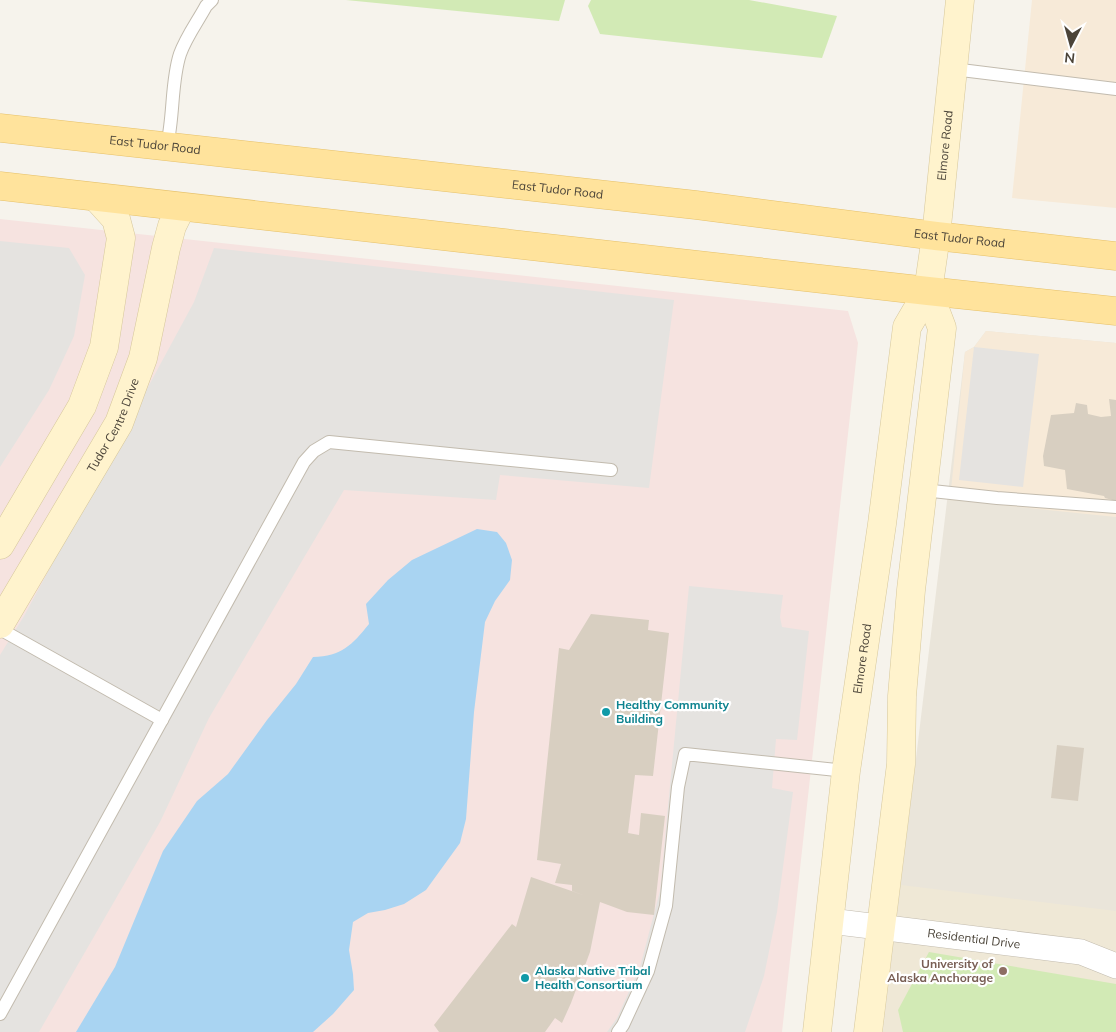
<svg xmlns="http://www.w3.org/2000/svg" width="1116" height="1032" viewBox="0 0 1116 1032" font-family="Mulish,sans-serif">
	<style>
		.residential { fill: #eae5da }
		.commercial { fill: #f7ead8 }
		.education { fill: #efe8d6 }
		.medical { fill: #f6e3e0 }
		.green { fill: #d2eab5 }
		.parking { fill: #e5e3e0 }
		.water { fill: #a9d4f2 }
		.building { fill: #d8cfc1 }
		.lines { fill: none; stroke-linecap: round; stroke-linejoin: round }
		.lane-casing { stroke: #c2bbae; stroke-width: 14 }
		.street-casing { stroke: #c2bbae; stroke-width: 26 }
		.secondary-casing { stroke: #d6c79b; stroke-width: 29 }
		.primary-casing { stroke: #e6c16a; stroke-width: 29 }
		.lane { stroke: #fff; stroke-width: 12 }
		.street { stroke: #fff; stroke-width: 25 }
		.secondary { stroke: #fff3cd; stroke-width: 28 }
		.primary { stroke: #ffe39c; stroke-width: 28 }
		.culture-dot { fill: #0f9aa8; stroke: #fff; stroke-width: 2 }
		.education-dot { fill: #8d6e63; stroke: #fff; stroke-width: 2 }
		.labels { text-anchor: middle; stroke-width: 4.5; stroke-linejoin: round; paint-order: stroke }
		.street-label { font-size: 12px; fill: #4b4439; stroke: #fff }
		.culture-label { font-size: 12px; font-weight: bold; fill: #0d838f; stroke: #fff; text-anchor: start }
		.education-label { font-size: 12px; font-weight: bold; fill: #785e54; stroke: #fff; text-anchor: end }
	</style>
	<rect width="100%" height="100%" fill="#f6f3ec"/>
	<polygon class="residential" points="986,331 1116,343 1116,1032 883,1032 965,352 974,347"/>
	<g class="commercial">
		<polygon points="1032,0 1116,0 1116,208 1012,198"/>
		<polygon points="986,331 1116,343 1116,517 950,500 965,352 974,347"/>
	</g>
	<polygon class="education" points="901,885 1116,911 1116,1032 883,1032"/>
	<polygon class="medical" points="0,219 848,311 858,343 782,1032 0,1032"/>
	<g class="green">
		<polygon points="346,0 565,0 559,21"/>
		<polygon points="591,0 749,0 837,16 822,58 600,34 588,6"/>
		<polygon points="929,952 1116,984 1116,1032 903,1032 898,1010"/>
	</g>
	<g class="parking">
		<polygon points="0,241 69,248 85,275 74,336 49,390 0,467"/>
		<polygon points="214,248 674,300 649,488 500,475 496,500 344,490 209,718 160,822 39,1032 0,1032 0,655 24,616 194,302"/>
		<polygon points="974,347 1039,354 1023,487 959,480"/>
		<polygon points="689,586 783,595 780,617 782,627 809,631 797,740 776,739 772,788 793,792 777,912 764,976 745,1032 607,1032 617,1018 640,967 660,891"/>
	</g>
	<path class="water" d="M 477,529 L 497,532 L 506,543 L 512,560 L 510,580 L 495,601 L 485,622 L 474,712 L 466,819 L 460,843 L 426,890 L 404,904 L 385,910 L 368,913 L 353,922 L 349,950 L 353,974 L 354,990 L 333,1014 L 313,1032 L 76,1032 L 115,967 L 163,851 L 197,801 L 228,774 L 267,720 L 296,684 L 313,657 C 342,656 352,645 369,624 L 366,604 L 388,580 L 412,560 Z"/>
	<g class="building">
		<polygon points="1109,399 1116,400 1116,501 1105,498 1104,496 1067,489 1065,470 1044,466 1043,456 1051,415 1074,413 1076,403 1087,405 1088,414 1101,417 1111,416"/>
		<polygon points="591,614 649,620 648,630 669,633 653,776 635,775 628,833 639,835 641,813 665,816 654,915 627,912 600,902 590,952 571,1003 562,1023 555,1018 545,1032 439,1032 434,1025 512,924 516,927 531,877 586,896 572,891 572,885 555,883 561,864 537,860 559,648 569,650"/>
		<polygon points="1057,745 1084,748 1078,801 1051,798"/>
	</g>
	<g class="lines">
		<g class="lane-casing">
			<g id="lane">
				<polyline points="953,69 1116,89"/>
				<path d="M 167,145 C 174,116 171,81 180,54 C 186,37 198,21 206,6 L 212,0"/>
				<polyline points="923,490 997,498 1116,507"/>
				<polyline points="0,629 162,720"/>
				<polyline points="0,1014 304,462 314,451 329,442 611,470"/>
				<polyline points="618,1032 623,1025 648,971 666,906 678,787 685,754 846,771"/>
			</g>
		</g>
		<g class="street-casing">
			<g id="street">
				<path id="s1" d="M 830,921 L 1081,952 L 1116,966"/>
			</g>
		</g>
		<g class="secondary-casing">
			<g id="secondary">
				<polyline points="0,545 82,406 104,347 121,238 116,219 97,198"/>
				<path id="s2" d="M 0,624 L 119,423 L 143,358 L 166,248 L 172,226 L 181,208"/>
				<path id="s3" d="M 817,1032 L 846,771 L 882,524 L 907,327 L 928,291 L 936,236 L 960,0"/>
				<polyline points="868,1032 901,764 902,696 911,590 942,328 928,291"/>
			</g>
		</g>
		<g class="primary-casing">
			<g id="primary">
				<path id="s4" d="M 0,128 L 696,205 L 936,236 L 1116,256"/>
				<polyline points="0,186 928,291 1116,311"/>
			</g>
		</g>
		<use href="#lane" class="lane"/>
		<use href="#street" class="street"/>
		<use href="#secondary" class="secondary"/>
		<use href="#primary" class="primary"/>
	</g>
	<g class="culture-dot">
		<circle cx="606" cy="712" r="5"/>
		<circle cx="525" cy="978" r="5"/>
	</g>
	<circle class="education-dot" cx="1003" cy="971" r="5"/>
	<g class="labels">
		<g class="street-label">
			<text dy="4" stroke="none"><textPath href="#s4" startOffset="156">East Tudor Road</textPath></text>
			<text dy="4" stroke="none"><textPath href="#s3" startOffset="899">Elmore Road</textPath></text>
			<text dy="4" stroke="none"><textPath href="#s4" startOffset="561">East Tudor Road</textPath></text>
			<text dy="4" stroke="none"><textPath href="#s4" startOffset="966">East Tudor Road</textPath></text>
			<text dy="4" stroke="none"><textPath href="#s2" startOffset="229">Tudor Centre Drive</textPath></text>
			<text dy="4" stroke="none"><textPath href="#s3" startOffset="376">Elmore Road</textPath></text>
			<text dy="4" stroke="none"><textPath href="#s1" startOffset="145">Residential Drive</textPath></text>
		</g>
		<g class="culture-label">
			<text x="616" y="709">Healthy Community<tspan x="616" dy="14">Building</tspan></text>
			<text x="535" y="975">Alaska Native Tribal<tspan x="535" dy="14">Health Consortium</tspan></text>
		</g>
		<g class="education-label">
			<text x="993" y="968">University of<tspan x="993" dy="14">Alaska Anchorage</tspan></text>
		</g>
	</g>
	<g transform="translate(1071 45) rotate(186)" stroke="#ffffff" stroke-width="4" paint-order="stroke">
	<path d="M0-4L9 19L0 12L-9 19Z" fill="#4b4439"/>
	<text y="-8" font-size="14" font-weight="bold" text-anchor="middle" fill="#4b4439">N</text>
	</g>
</svg>
